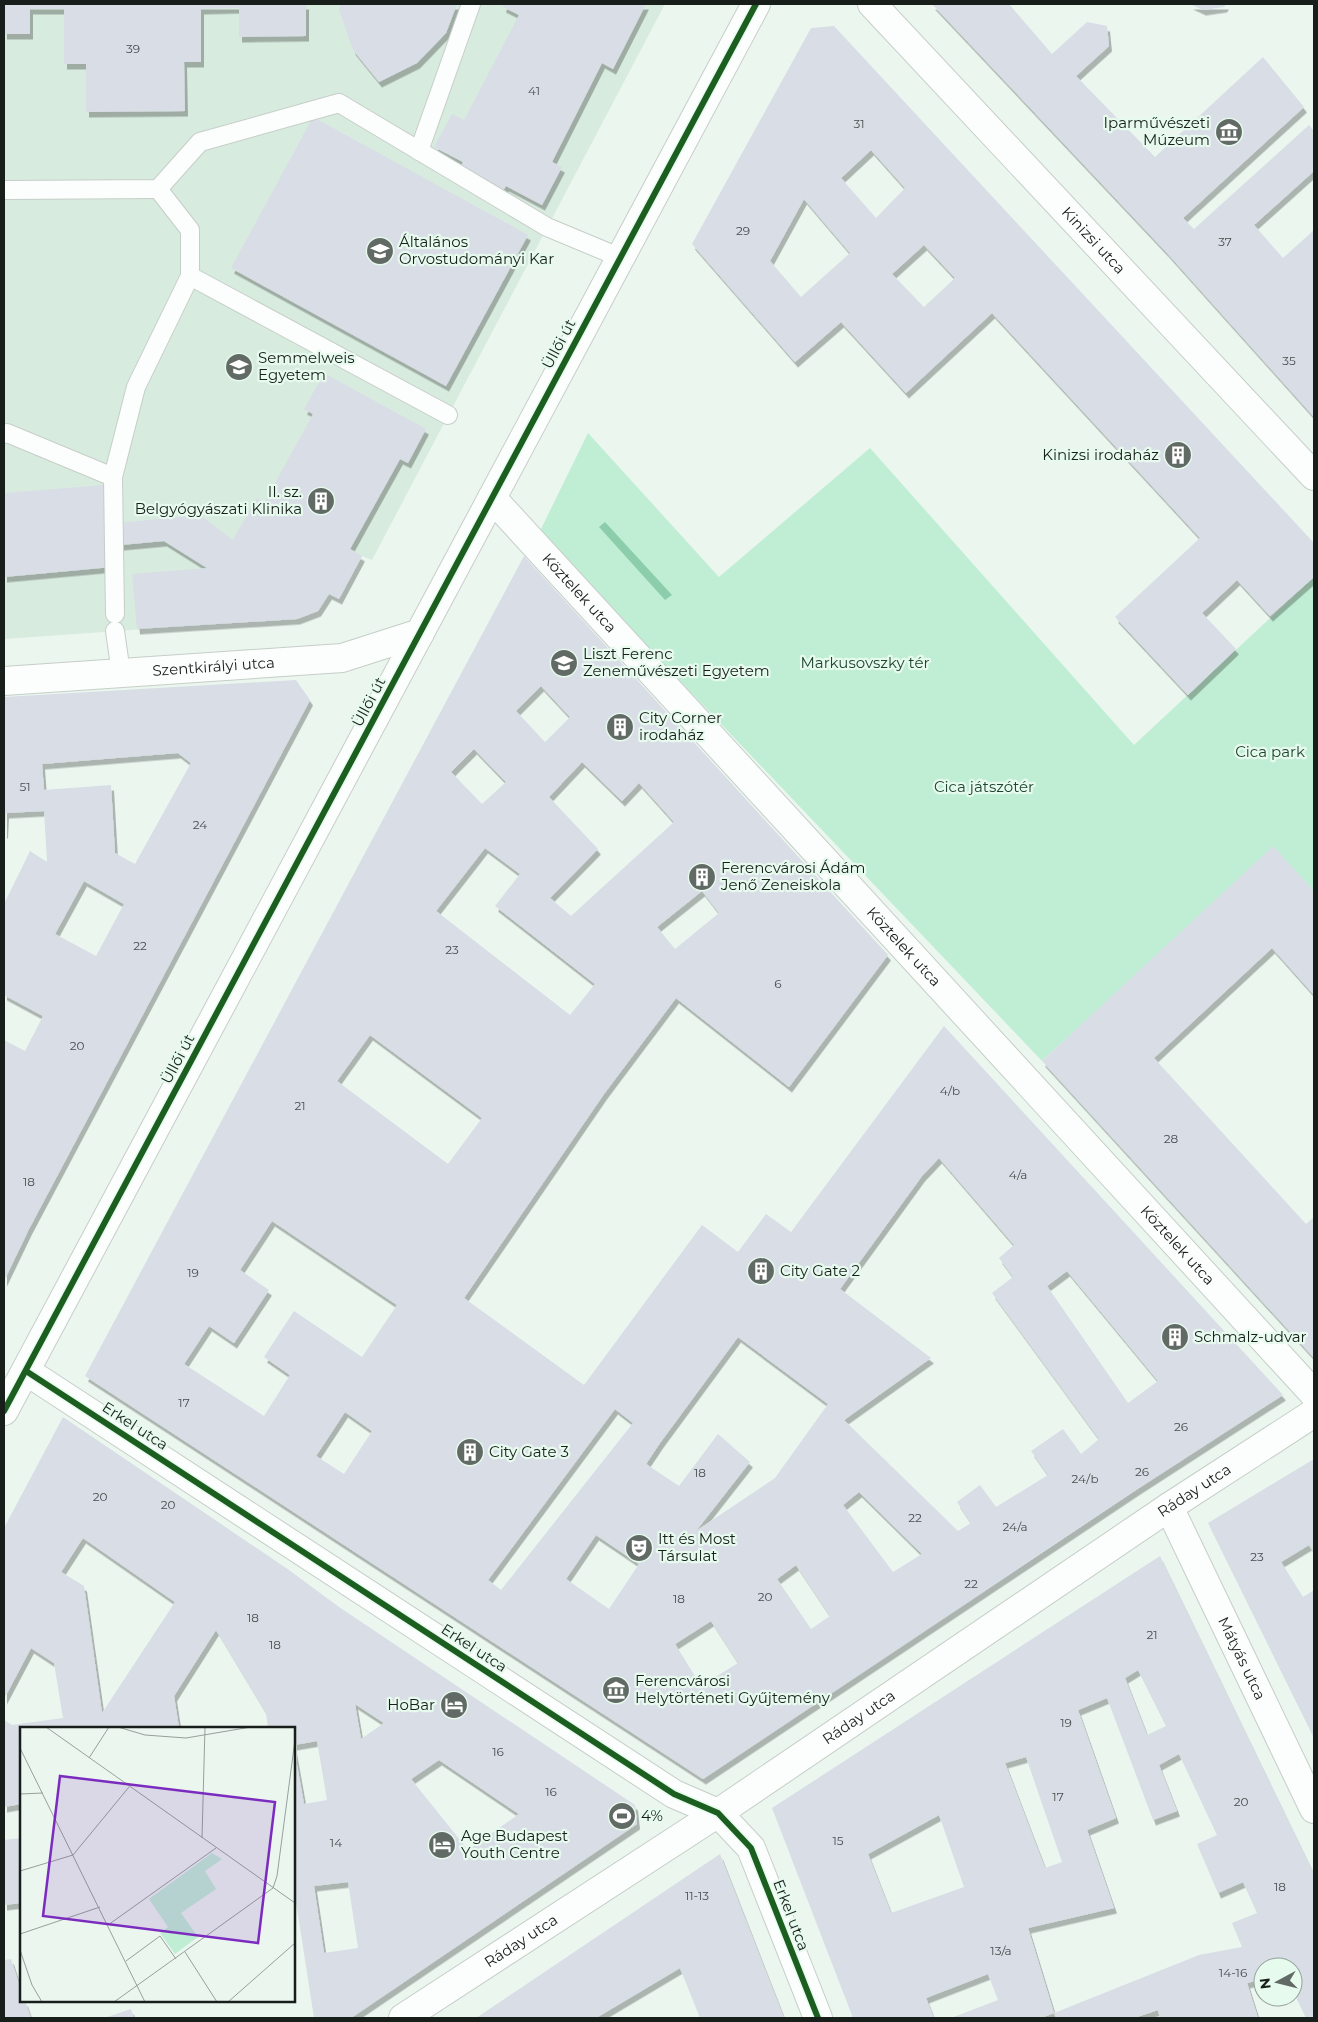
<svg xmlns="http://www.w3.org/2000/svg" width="1318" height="2022" viewBox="0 0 1318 2022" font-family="Montserrat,sans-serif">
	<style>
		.built { fill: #d8ebdf }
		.green { fill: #c0eed4 }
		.water { fill: #8cceab }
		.building { fill: #d9dde6; fill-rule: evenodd; filter: url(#shadow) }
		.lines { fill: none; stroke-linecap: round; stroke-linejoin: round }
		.service-casing { stroke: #c6cec8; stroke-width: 20 }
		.minor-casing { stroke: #c6cec8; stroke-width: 30 }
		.secondary-casing { stroke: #c6cec8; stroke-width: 30 }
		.service { stroke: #fcfefd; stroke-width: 18 }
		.minor { stroke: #fcfefd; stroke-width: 28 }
		.secondary { stroke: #fcfefd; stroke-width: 28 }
		.cycleway-casing { stroke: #e7faee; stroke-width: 9 }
		.cycleway { stroke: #1b5e20; stroke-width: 6 }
		.labels { text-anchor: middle; stroke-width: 4.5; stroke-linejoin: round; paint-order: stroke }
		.number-label { font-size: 12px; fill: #484e4e }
		.poi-label { font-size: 15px; fill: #181f1b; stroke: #e7faee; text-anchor: start }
		.street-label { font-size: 15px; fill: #181f1b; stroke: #e7faee }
		.park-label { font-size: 15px; fill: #1e4530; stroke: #e7faee }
		.inset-road { fill: none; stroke: #97a09a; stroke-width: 1 }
		.view { fill: #7b2cbf; fill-opacity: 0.15; stroke: #7b2cbf; stroke-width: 2.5 }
		.inset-edge { fill: none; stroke: #181f1b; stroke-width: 2.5 }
	</style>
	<defs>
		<filter id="shadow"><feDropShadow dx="3" dy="5.5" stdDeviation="0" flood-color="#0004"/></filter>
	</defs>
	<rect width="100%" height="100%" fill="#ebf6ef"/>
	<polygon class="built" points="4,4 665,4 372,560 362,556 339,599 329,594 318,611 275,620 4,639"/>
	<polygon class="green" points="588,433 719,577 870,448 1134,745 1314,577 1314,891 1273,847 1042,1061 539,533"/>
	<polygon class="water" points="605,522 672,595 665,600 599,527"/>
	<g class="building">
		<polygon points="4,4 306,4 306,36 239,37 239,8 201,9 201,62 184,62 185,111 86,112 86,64 64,64 64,9 30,9 30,34 4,34"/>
		<polygon points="340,4 457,4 446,33 417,63 379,82 353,50 339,10"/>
		<polygon points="504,4 646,4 613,69 602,63 552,162 562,167 542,205 506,186 503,191 460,169 463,162 434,147 452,114 464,120 519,15 503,7"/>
		<polygon points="932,4 1009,4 1052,54 1087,22 1107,26 1109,46 1076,76 1155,157 1263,57 1304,107 1183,218 1194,229 1309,125 1314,131 1314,171 1254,225 1283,258 1314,230 1314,417 1167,253"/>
		<polygon points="1190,4 1226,4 1224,7 1203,10"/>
		<path d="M 834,26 L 1314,543 L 1314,577 L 1270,616 L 1237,580 L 1202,613 L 1236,649 L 1188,695 L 1115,617 L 1200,538 L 992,313 L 906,393 L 841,322 L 795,362 L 692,244 L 811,28 ZM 871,150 L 905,188 L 876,218 L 841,178 ZM 804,199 L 850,253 L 801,297 L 770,261 ZM 924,245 L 955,278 L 924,307 L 892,274 Z"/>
		<polygon points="313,117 528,235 446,386 231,268"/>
		<polygon points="324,373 426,429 408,463 400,459 350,549 362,556 339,599 329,594 318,611 297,619 137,629 132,574 207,568 164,541 110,546 112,567 4,577 4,493 104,485 108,524 200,515 233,540 256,498 264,503 313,414 304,409"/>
		<path d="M 524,556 L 888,955 L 789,1087 L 676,998 L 604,1094 L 464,1298 L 584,1385 L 702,1225 L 738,1252 L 766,1214 L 791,1232 L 944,1026 L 1283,1395 L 1136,1490 L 703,1779 L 85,1376 ZM 541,686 L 570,717 L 545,742 L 516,711 ZM 474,749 L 506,782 L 482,804 L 451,772 ZM 582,762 L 622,801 L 639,783 L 674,822 L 571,916 L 550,898 L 598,849 L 549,797 ZM 485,848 L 520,874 L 495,906 L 595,984 L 570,1015 L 436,911 ZM 702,891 L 719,913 L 675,949 L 657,927 ZM 370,1035 L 482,1118 L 448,1164 L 337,1081 ZM 939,1158 L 1014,1245 L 999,1258 L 1013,1277 L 992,1293 L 1099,1439 L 1081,1454 L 1063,1429 L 1031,1451 L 1048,1475 L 996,1507 L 980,1485 L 957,1502 L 971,1523 L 958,1531 L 844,1420 L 931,1358 L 840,1289 L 922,1176 ZM 272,1221 L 397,1305 L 362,1357 L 294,1311 L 264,1357 L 290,1375 L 264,1416 L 184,1364 L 209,1326 L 234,1343 L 269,1290 L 240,1270 ZM 1067,1271 L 1158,1381 L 1128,1403 L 1047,1286 ZM 738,1337 L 828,1404 L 775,1478 L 696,1531 L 750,1462 L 718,1434 L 679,1486 L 646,1464 L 660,1443 ZM 615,1409 L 633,1423 L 501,1590 L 488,1580 ZM 345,1412 L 372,1431 L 344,1474 L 316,1456 ZM 859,1492 L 922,1554 L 893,1572 L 843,1505 ZM 596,1535 L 639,1564 L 609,1609 L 566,1579 ZM 796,1565 L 830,1616 L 811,1629 L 777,1579 ZM 711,1621 L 738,1663 L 701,1686 L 675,1644 Z"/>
		<path d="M 296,680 L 310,700 L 29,1229 L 4,1281 L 4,1040 L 25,1051 L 43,1016 L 4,995 L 4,904 L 30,851 L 47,862 L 44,811 L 6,813 L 5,833 L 4,833 L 4,697 ZM 178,753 L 191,763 L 135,864 L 115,853 L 111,785 L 44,790 L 42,764 ZM 84,881 L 124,904 L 96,956 L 55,934 Z"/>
		<polygon points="1273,846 1314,891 1314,995 1272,948 1154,1058 1306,1224 1314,1217 1314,1358 1042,1061"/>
		<path d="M 63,1417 L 289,1570 L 339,1607 L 635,1805 L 637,1824 L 351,2018 L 314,2018 L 294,1889 L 294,1748 L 304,1804 L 327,1800 L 317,1741 L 294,1745 L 294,1728 L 268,1728 L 266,1713 L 216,1630 L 174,1696 L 179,1728 L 21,1728 L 21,1804 L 4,1807 L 4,1720 L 12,1725 L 63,1718 L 54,1663 L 31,1648 L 4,1699 L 4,1528 ZM 83,1538 L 175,1602 L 102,1713 L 84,1586 L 61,1572 ZM 355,1704 L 384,1723 L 361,1739 ZM 439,1760 L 519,1814 L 468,1850 L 411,1779 ZM 348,1882 L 358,1948 L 324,1953 L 314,1886 Z"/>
		<polygon points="1314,1459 1314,1553 1309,1545 1281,1562 1303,1597 1314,1590 1314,1738 1208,1523"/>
		<path d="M 1160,1556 L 1314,1874 L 1314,2018 L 1306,2018 L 1293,1991 L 1293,1967 L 1263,1967 L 1263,1979 L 1247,1983 L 1258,2018 L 1160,2018 L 1158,2010 L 1134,2018 L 1056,2018 L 1054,2013 L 1199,1955 L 1242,1947 L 1232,1923 L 1257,1913 L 1243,1882 L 1218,1893 L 1197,1844 L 1217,1835 L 1179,1754 L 1159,1765 L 1177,1811 L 1153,1820 L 1107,1698 L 1078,1710 L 1116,1818 L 1087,1830 L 1114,1908 L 1028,1928 L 1054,2013 L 1041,2018 L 951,2018 L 998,2000 L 988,1974 L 926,1998 L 934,2018 L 853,2018 L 772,1808 ZM 1138,1670 L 1166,1726 L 1147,1735 L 1125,1678 ZM 1026,1757 L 1062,1862 L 1045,1868 L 1005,1763 ZM 939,1815 L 964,1887 L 891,1913 L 868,1854 Z"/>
		<polygon points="21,1838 21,1903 4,1905 4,1840"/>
		<polygon points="720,1854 784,2018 700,2018 680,1968 596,2018 476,2018"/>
		<polygon points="11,1959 21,1990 21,2001 25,2001 31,2018 4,2018 4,1960"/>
		<polygon points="131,2009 134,2018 104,2018"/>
	</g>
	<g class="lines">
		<g class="service-casing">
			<g id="service">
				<polyline points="419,151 471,4"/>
				<polyline points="158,189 190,230 190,276"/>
				<polyline points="4,190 158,189 200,142 339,103 547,227 619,257"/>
				<polyline points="4,434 7,433 113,477"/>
				<polyline points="115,614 113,477 136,387 190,276 448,415"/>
				<polyline points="115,631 121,673"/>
			</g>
		</g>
		<g class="minor-casing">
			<g id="minor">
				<path id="s1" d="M 872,4 L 1314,476"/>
				<path id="s2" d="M 492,498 L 1314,1394"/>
				<path id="s3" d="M 4,681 L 342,658 L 420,633"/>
				<polyline points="26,1371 674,1794 718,1813 751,1848 818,2018"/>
				<path id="s4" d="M 1169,1507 L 1314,1809"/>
				<path id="s5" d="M 403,2018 L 718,1813 L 1169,1507 L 1314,1413"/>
			</g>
		</g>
		<g class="secondary-casing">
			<polyline id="secondary" points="4,1411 756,4"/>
		</g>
		<use href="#service" class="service"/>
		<use href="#minor" class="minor"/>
		<use href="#secondary" class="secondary"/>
		<g class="cycleway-casing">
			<g id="cycleway">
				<polyline points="26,1371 674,1794 718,1813 751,1848 818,2018"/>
				<polyline points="4,1411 756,4"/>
			</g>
		</g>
		<use href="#cycleway" class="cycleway"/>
	</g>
	<defs>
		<g id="museum-disc" transform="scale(1.4375)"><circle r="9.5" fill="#626a65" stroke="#e7faee"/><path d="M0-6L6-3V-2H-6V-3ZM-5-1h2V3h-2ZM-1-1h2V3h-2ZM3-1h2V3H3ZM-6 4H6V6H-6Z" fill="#fff"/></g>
		<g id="university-disc" transform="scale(1.4375)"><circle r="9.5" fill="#626a65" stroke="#e7faee"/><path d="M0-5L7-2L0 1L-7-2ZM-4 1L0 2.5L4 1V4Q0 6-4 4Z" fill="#fff"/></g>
		<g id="building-disc" transform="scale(1.4375)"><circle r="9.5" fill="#626a65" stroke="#e7faee"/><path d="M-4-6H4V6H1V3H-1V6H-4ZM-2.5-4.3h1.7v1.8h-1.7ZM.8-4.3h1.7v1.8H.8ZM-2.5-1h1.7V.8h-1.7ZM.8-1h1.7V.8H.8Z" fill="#fff"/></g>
		<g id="theatre-disc" transform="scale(1.4375)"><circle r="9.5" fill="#626a65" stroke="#e7faee"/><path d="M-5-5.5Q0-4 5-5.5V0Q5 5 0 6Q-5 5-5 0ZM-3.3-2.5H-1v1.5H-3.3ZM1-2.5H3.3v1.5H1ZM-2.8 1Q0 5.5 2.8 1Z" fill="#fff"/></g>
		<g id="hotel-disc" transform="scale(1.4375)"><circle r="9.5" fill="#626a65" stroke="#e7faee"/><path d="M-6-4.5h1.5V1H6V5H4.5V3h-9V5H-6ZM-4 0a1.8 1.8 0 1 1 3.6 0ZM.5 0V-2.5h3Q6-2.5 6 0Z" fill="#fff"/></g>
		<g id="stadium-disc" transform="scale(1.4375)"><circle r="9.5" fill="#626a65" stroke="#e7faee"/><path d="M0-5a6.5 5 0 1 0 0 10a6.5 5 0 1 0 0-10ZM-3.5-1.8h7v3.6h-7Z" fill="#fff"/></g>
	</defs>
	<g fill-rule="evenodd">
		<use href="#museum-disc" x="1229" y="132"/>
		<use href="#university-disc" x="380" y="251"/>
		<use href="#university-disc" x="239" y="367"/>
		<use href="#building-disc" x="1178" y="455"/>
		<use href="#building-disc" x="321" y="501"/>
		<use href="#university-disc" x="564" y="663"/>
		<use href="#building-disc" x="620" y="727"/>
		<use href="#building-disc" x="702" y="877"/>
		<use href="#building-disc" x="761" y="1271"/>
		<use href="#building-disc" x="1175" y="1337"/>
		<use href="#building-disc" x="470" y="1452"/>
		<use href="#theatre-disc" x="639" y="1548"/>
		<use href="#museum-disc" x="616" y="1690"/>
		<use href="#hotel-disc" x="454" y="1705"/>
		<use href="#stadium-disc" x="622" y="1816"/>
		<use href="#hotel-disc" x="442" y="1845"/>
	</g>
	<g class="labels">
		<g class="number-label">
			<text x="133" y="53">39</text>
			<text x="534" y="95">41</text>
			<text x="859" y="128">31</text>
			<text x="743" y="235">29</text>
			<text x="1225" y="246">37</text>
			<text x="1289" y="365">35</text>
			<text x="25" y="791">51</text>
			<text x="200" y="829">24</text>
			<text x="140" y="950">22</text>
			<text x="452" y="954">23</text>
			<text x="778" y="988">6</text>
			<text x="77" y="1050">20</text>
			<text x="950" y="1095">4/b</text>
			<text x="300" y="1110">21</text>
			<text x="1171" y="1143">28</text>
			<text x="1018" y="1179">4/a</text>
			<text x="29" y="1186">18</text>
			<text x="193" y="1277">19</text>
			<text x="184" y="1407">17</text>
			<text x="1181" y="1431">26</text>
			<text x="1142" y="1476">26</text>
			<text x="700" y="1477">18</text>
			<text x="1085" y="1483">24/b</text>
			<text x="100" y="1501">20</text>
			<text x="168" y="1509">20</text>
			<text x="915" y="1522">22</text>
			<text x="1015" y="1531">24/a</text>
			<text x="1257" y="1561">23</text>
			<text x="971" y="1588">22</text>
			<text x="765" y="1601">20</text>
			<text x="679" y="1603">18</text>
			<text x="253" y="1622">18</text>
			<text x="1152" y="1639">21</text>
			<text x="275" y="1649">18</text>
			<text x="1066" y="1727">19</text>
			<text x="498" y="1756">16</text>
			<text x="551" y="1796">16</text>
			<text x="1058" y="1801">17</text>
			<text x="1241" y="1806">20</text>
			<text x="838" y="1845">15</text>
			<text x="336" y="1847">14</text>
			<text x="1280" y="1891">18</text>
			<text x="697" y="1900">11-13</text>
			<text x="1001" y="1955">13/a</text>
			<text x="1233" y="1977">14-16</text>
		</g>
		<g class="poi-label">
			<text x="1210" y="128" text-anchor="end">Iparművészeti<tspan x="1210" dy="17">Múzeum</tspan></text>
			<text x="399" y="247">Általános<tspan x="399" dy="17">Orvostudományi Kar</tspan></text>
			<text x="258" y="363">Semmelweis<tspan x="258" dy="17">Egyetem</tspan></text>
			<text x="1159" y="460" text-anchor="end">Kinizsi irodaház</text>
			<text x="302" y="497" text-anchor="end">II. sz.<tspan x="302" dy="17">Belgyógyászati Klinika</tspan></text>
			<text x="583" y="659">Liszt Ferenc<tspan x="583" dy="17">Zeneművészeti Egyetem</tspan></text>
			<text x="639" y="723">City Corner<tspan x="639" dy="17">irodaház</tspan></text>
			<text x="721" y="873">Ferencvárosi Ádám<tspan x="721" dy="17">Jenő Zeneiskola</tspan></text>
			<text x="780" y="1276">City Gate 2</text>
			<text x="1194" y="1342">Schmalz-udvar</text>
			<text x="489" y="1457">City Gate 3</text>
			<text x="658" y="1544">Itt és Most<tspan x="658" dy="17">Társulat</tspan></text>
			<text x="635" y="1686">Ferencvárosi<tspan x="635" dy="17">Helytörténeti Gyűjtemény</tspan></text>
			<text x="435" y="1710" text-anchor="end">HoBar</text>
			<text x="641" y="1821">4%</text>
			<text x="461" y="1841">Age Budapest<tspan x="461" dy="17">Youth Centre</tspan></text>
		</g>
		<g class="street-label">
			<text dy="5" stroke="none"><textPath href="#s1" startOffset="324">Kinizsi utca</textPath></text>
			<text transform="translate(559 344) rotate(-62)" y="5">Üllői út</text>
			<text dy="5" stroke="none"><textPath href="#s2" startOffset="129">Köztelek utca</textPath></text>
			<text dy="5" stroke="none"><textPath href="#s3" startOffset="210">Szentkirályi utca</textPath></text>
			<text transform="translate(369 702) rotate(-62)" y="5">Üllői út</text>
			<text dy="5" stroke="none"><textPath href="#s2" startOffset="609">Köztelek utca</textPath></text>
			<text transform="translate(178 1059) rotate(-62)" y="5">Üllői út</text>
			<text dy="5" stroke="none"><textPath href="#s2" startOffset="1014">Köztelek utca</textPath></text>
			<text transform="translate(135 1426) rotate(33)" y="5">Erkel utca</text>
			<text dy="5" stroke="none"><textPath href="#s5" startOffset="951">Ráday utca</textPath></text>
			<text transform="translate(474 1648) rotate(33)" y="5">Erkel utca</text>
			<text dy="5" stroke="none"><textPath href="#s4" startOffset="168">Mátyás utca</textPath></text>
			<text dy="5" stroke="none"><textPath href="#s5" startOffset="546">Ráday utca</textPath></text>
			<text transform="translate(791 1915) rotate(69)" y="5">Erkel utca</text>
			<text dy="5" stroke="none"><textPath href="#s5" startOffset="141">Ráday utca</textPath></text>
		</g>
		<g class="park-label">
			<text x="865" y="668">Markusovszky tér</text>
			<text x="1270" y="757">Cica park</text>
			<text x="984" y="792">Cica játszótér</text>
		</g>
	</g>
	<g transform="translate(20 1727)">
		<rect width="275" height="275" fill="#ebf6ef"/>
		<path d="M 192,126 L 202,132 L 185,144 L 196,162 L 161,186 L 178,210 L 155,227 L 140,206 L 148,200 L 129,172 Z" fill="#c0eed4"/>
		<path class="inset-road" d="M 26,0 L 275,176M 98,0 L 125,8 L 166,11 L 231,0M 0,21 L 125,275M 69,31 L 89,0M 0,67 L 23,66M 182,111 L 185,0M 0,144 L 53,128 L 109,60M 88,198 L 196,121M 0,207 L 80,180M 0,223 L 12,258 L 22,275M 165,225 L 197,275M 106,234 L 140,209 L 156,232M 94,275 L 253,161 L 257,149 L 275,13M 208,275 L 275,216"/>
		<path class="view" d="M 40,49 L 255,75 L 238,216 L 23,189 Z"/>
		<rect width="275" height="275" class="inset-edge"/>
	</g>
	<rect width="1318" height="2022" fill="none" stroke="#181f1b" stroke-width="10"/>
	<g transform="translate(1278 1982) rotate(263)"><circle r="24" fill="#e7faee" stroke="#94a29a"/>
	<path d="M0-4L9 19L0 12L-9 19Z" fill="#626a65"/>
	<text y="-8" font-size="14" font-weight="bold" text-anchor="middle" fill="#181f1b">N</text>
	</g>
</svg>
